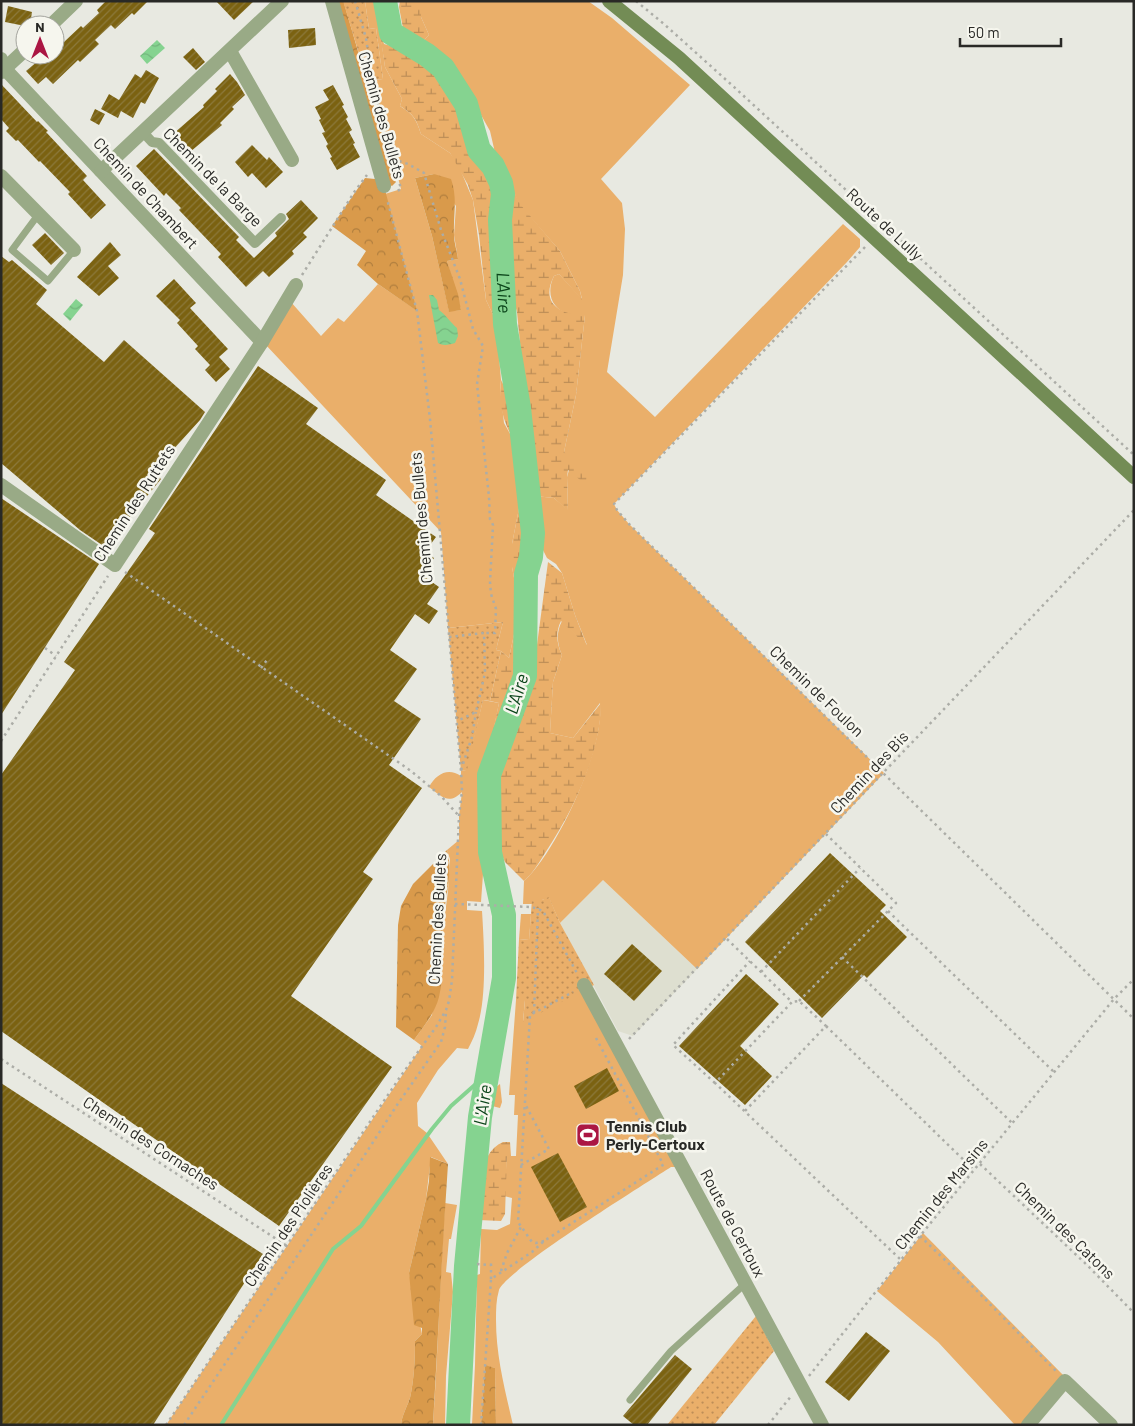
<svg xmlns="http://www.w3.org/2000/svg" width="1135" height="1426" viewBox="0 0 1135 1426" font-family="Barlow,sans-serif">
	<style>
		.built { fill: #dedfd0 }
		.grass { fill: #eaaf6a; fill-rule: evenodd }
		.forest { fill: url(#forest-crowns) }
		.wetland { fill: url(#wetland-marsh) }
		.park { fill: url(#park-dots) }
		.water { fill: url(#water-waves) }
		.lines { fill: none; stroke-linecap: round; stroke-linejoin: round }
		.stream { stroke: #85d390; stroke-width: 4 }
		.river { stroke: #85d390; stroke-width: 24 }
		.building { fill: url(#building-hatch) }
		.path { stroke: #acada7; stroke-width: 2.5; stroke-dasharray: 2.5 4; stroke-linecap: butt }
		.service { stroke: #99aa86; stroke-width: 7 }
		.pedestrian { stroke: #99aa86; stroke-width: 10 }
		.minor { stroke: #99aa86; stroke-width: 14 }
		.secondary { stroke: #738c55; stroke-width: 14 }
		.labels { text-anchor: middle; stroke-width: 5; stroke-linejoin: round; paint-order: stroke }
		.street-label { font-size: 16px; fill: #292926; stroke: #f6f6ee }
		.poi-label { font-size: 16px; font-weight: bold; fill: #292926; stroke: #f6f6ee; text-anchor: start }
		.water-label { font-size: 18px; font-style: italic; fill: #0c451b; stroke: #f6f6ee }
	</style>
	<defs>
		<pattern id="forest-crowns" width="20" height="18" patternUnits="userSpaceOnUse" patternTransform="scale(1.25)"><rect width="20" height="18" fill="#d99a4b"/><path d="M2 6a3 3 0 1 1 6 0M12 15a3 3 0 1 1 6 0" fill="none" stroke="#b07e3e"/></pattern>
		<pattern id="wetland-marsh" width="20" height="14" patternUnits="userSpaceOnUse" patternTransform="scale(1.25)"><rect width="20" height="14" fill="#eaaf6a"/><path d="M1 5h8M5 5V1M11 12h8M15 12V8" fill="none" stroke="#be8e57"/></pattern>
		<pattern id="park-dots" width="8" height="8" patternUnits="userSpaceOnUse" patternTransform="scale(1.25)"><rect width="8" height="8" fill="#eaaf6a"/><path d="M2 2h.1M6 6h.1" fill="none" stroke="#be8e57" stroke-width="1.8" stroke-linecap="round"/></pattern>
		<pattern id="water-waves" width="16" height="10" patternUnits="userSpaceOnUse" patternTransform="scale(1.25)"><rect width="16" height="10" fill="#85d390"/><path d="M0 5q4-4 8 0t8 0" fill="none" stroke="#73b57c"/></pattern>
		<pattern id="building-hatch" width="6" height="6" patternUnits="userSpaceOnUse" patternTransform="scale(1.25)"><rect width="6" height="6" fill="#7b6211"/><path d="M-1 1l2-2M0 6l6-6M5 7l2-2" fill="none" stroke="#8c793c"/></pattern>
	</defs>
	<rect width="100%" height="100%" fill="#e8e9e1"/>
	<polygon class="built" points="603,880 697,969 633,1036 618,1031 560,923"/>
	<g class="grass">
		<path d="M 365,1 L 376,1 L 385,67 L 402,99 L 400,106 C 414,115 416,119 421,134 L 450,153 L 458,164 L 473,200 L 486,300 L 496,321 L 501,380 L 500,388 L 504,423 L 514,441 L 521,498 L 512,544 L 512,567 L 517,594 L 517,620 L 509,658 L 501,651 L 496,650 L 503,622 L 448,628 L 441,532 L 265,344 L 290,301 L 321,336 L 338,318 L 344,322 L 378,284 L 416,310 L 385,194 L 401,189 L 372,80 L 383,79 L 376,28 L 369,29 ZM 434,174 L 456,206 L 454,235 L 458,259 L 447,261 L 461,310 L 449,311 L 432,236 L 415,178 Z"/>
		<path d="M 421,1 L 588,1 L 612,18 L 690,85 L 601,179 L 622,203 L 625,229 L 623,275 L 607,372 L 655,417 L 843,224 L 860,239 L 860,247 L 847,262 L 614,504 L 617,510 L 629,524 L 884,773 L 697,969 L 603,880 L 560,923 L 549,898 L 542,900 L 532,900 L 532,904 L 523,904 L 524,881 C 557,852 605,747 600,703 L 573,738 L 550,733 L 553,682 L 562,655 C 557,644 556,632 562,621 L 587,645 L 575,615 L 562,573 L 556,564 L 547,558 L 540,544 L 543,536 L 535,496 L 554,498 L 568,510 L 567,477 L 569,470 L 564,452 L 576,395 L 585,315 C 580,315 574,316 569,314 C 551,309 546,292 554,276 L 559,274 L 582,299 L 580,291 L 560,251 L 519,204 L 502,163 L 496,157 L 490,131 L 462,81 L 437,54 L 430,53 L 421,43 L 429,35 L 421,17 Z"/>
		<path d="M 483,700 L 499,703 L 481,790 L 484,860 L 481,902 L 467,901 L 467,910 L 482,911 C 484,942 487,995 478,1024 C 476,1033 472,1041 468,1049 L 457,1048 L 438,1070 L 417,1103 L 418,1126 L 427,1133 L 448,1164 L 431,1157 L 426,1199 L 409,1273 L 422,1334 L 415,1341 C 415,1360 414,1380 410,1398 C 407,1407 402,1415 401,1425 L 166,1425 L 422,1046 L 414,1040 L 432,1015 L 448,891 L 450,859 L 447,850 L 459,840 L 459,816 L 462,792 C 449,805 442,797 429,787 C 436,774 448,767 461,776 L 461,771 L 466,770 Z"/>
		<polygon points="521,914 531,914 529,940 519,939"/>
		<path d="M 581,991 L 676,1167 L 671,1167 C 645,1184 506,1270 499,1290 C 496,1300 496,1310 496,1320 C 496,1356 505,1390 513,1425 L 496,1425 L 495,1368 L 485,1366 L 481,1425 L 472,1425 L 475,1365 L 477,1275 L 480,1274 L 481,1229 L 497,1230 L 510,1224 L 512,1198 L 504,1196 L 507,1156 L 516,1156 L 518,1115 L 514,1115 L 515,1095 L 509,1095 L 516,1000 L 525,1000 L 523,1021 Z"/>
		<path d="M 500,1084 L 502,1102 L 500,1108 L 488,1105 C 489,1096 492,1090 500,1084 Z"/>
		<path d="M 445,1203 L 457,1205 L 451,1239 L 449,1239 L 446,1272 L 451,1273 L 453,1292 L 446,1376 L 445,1425 L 433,1425 C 438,1351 440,1277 445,1203 Z"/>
		<polygon points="923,1233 1064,1376 1021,1425 1015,1425 938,1342 877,1291"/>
	</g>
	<g class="forest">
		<polygon points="336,1 343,1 344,3 396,182 392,186 387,183"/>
		<path d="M 434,174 L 451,179 C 458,198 453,216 454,235 C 454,243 457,251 458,259 L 447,261 L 458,294 L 461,310 L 449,312 L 432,236 L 415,178 Z"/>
		<polygon points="365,178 375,179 384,186 417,311 378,284 357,265 366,251 332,226"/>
		<path d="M 447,850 C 454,873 444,900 443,923 C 441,948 445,972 439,997 C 435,1013 424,1026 414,1040 L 396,1027 L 398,925 L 401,906 L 413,884 Z"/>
		<path d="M 430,1157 L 448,1164 C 442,1251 438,1338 433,1425 L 401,1425 C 402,1415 407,1407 410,1398 C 414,1380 415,1360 415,1341 L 422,1334 L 422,1328 L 414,1325 L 409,1273 L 426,1199 L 429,1181 Z"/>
		<polygon points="485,1365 495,1368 496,1425 481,1425"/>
	</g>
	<g class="wetland">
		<polygon points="400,1 421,1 421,17 429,35 421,43 403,28 399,7"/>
		<path d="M 379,27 L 384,44 L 406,50 L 429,64 L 444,79 L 455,95 L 464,112 L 475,152 L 495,193 L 496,321 L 486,300 L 479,235 L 473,200 L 468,185 L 450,153 L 421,134 C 416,118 414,115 400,106 L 402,99 L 385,67 Z"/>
		<path d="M 510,183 L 520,204 L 560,251 L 580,291 L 582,300 L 559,274 L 554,276 C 540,303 560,315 585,315 L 576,395 L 564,452 L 590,479 L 585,484 L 568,470 L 567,477 L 568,511 L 554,498 L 535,496 L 517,312 L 508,279 L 508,229 L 512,220 Z"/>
		<path d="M 501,380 C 510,395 512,424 514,441 C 503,421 498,403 501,380 Z"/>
		<polygon points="521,498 524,545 518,574 521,596 520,675 488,753 499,703 490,701 501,651 509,658 517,620 517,594 512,567 512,544"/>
		<path d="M 548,562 L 562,573 L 575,615 L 587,646 L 561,621 C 555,633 557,644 562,655 L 553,682 L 550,733 L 573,738 L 601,703 C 601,752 574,809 547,850 C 540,861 534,872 524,881 L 505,862 L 498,847 L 497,774 L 517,715 L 531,690 Z"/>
		<path d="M 503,1142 L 510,1142 L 511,1156 L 507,1156 L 505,1214 L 501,1221 L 478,1220 C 480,1196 476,1154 503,1142 Z"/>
	</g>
	<g class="park">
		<polygon points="343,1 365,1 369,29 376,28 383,79 367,80"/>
		<polygon points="503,622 496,650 501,651 490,701 483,700 467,770 461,771 448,628"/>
		<polygon points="549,897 560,923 594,985 523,1022 525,1000 516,1000 519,939 529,940 532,899 542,900"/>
		<polygon points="756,1316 774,1351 714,1425 667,1425"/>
	</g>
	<g class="water">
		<polygon points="157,40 165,48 147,64 140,56"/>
		<path d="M 429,295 L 433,295 L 437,300 L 439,310 C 446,315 450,322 457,328 L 458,336 L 455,343 C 449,345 443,346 438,343 Z"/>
		<polygon points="76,299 83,305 70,321 63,314"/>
	</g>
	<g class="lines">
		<polyline class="stream" points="221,1425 333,1249 361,1226 432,1129 451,1106 486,1075"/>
		<path class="river" id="s1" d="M 385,1 L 391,33 L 427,55 L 443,68 L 466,104 L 479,150 L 493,166 L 501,183 L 503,194 L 500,220 L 505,324 L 519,408 L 533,533 L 531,557 L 526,574 L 525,676 L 489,775 L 490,852 L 504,915 L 504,978 L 480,1117 L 466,1266 L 458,1425"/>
	</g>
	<g class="building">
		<polygon points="106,1 148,1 134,15 132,13 115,29 111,25 95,40 99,44 80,62 78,60 53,84 46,77 38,84 26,71 45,55 55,55 55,46 61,40 64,42 81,26 83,28 99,13 97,10"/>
		<polygon points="216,1 254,1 234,20"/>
		<polygon points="8,6 32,12 30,25 25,25 25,26 5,22"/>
		<polygon points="315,28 316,45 289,48 288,30"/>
		<polygon points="193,48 205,62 196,70 183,57"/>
		<polygon points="146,70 159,78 145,104 141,102 133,118 121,111 118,118 101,109 109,94 119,100 135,74 141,78"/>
		<polygon points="230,74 237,82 245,95 232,107 234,109 220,123 222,125 190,152 173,134 204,107 203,105 217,91 215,89"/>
		<polygon points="1,84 37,122 38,121 48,131 46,132 87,176 83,180 106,205 91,219 68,194 70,192 40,161 39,162 18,140 16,141 6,131 9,128 1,119"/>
		<polygon points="333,85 344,105 342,106 348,117 346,119 352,130 349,132 355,143 353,144 360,157 337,170 330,158 332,157 326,146 328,144 322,133 325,132 319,120 321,119 315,107 329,100 323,90"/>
		<polygon points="95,109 105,114 99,125 90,120"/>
		<polygon points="252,145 267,160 269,157 283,172 266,188 252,173 248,177 235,162"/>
		<polygon points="154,149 239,237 236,240 254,258 277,236 275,233 289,219 286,214 301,200 318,218 303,233 307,237 292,251 294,254 269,277 263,271 246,287 218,257 221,254 179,210 181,208 166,193 164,196 136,166"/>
		<polygon points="45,233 64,253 51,265 32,245"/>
		<polygon points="110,242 121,255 108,266 119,278 99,296 77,277"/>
		<polygon points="1,256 9,262 12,260 47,290 36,304 104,362 124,340 205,412 200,420 153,472 161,479 105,547 80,530 1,463"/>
		<polygon points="174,279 196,303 190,308 228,349 219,357 230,369 216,382 205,370 210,365 195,349 198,346 177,323 180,320 156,296"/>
		<polygon points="258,366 318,408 306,424 386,480 376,495 436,537 425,552 434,558 422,575 439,587 427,604 438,611 429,624 415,614 390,650 417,669 394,701 421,719 389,765 422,788 363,872 373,879 291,996 392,1067 279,1226 1,1031 1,775 75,670 64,662 155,533 149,529"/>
		<polygon points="1,498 99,564 1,715"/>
		<polygon points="830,853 886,905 880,911 907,937 867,978 864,975 822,1018 745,942"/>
		<polygon points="632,944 662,971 634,1001 604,974"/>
		<polygon points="746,974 779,1004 740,1046 772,1076 745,1105 679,1046"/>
		<polygon points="607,1068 619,1091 586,1109 574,1086"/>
		<polygon points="1,1083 263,1254 153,1425 1,1425"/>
		<polygon points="558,1153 587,1207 560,1222 531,1167"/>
		<polygon points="866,1332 890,1351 849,1401 825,1382"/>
		<polygon points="675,1355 692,1369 647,1425 634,1425 623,1416"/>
	</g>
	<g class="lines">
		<g class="path">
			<polyline points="355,1 366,38 372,80 401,189 397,191"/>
			<polyline points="636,1 664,24 734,87 1134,455"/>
			<polyline points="393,159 408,164 424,173 441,230 460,279 473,329 483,346 477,384 489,497 490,519 493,525 490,582 491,594 496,609 495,633 484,633"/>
			<polyline points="865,247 614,504 617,510 629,524 1134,1019"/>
			<polyline points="302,275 355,191 367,175"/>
			<polyline points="125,572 411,771 441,796 459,816"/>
			<polyline points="449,637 484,633 485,673 476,712 457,721"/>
			<polyline points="45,648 56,656"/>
			<polyline points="261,668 267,660"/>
			<polyline points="1,741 108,576"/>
			<polyline points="461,770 472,737 476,712"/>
			<polyline points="455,904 532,907 543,911 578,975"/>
			<polyline points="888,911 1054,1072"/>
			<polyline points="727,939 792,1002 715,1083 901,1260"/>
			<polyline points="842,957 1012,1123"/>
			<polyline points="761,972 860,868"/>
			<polyline points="799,1001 896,903 826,834"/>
			<polyline points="534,1013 538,908"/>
			<polyline points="826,1026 974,1170"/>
			<polyline points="596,1038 663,1164"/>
			<polyline points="629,1039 1134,510"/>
			<polyline points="1,1059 287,1246"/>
			<polyline points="715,1083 673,1045 750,961"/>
			<polyline points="745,1111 826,1026 799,1001 792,1002"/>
			<polyline points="980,1164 1088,1266 1134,1313"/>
			<polyline points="521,1165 549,1149 525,1104"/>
			<polyline points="920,1236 971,1285 1057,1372"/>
			<polyline points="544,1241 536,1243 532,1242 518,1222 530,1015 573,992"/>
			<polyline points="477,1264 491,1265"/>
			<polyline points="501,1271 507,1253 521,1227"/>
			<polyline points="491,1279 491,1262"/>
			<polyline points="809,1376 920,1236 1114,999 1134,979"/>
			<polyline points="166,1425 400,1077 436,1027 446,1010 449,1001 452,980 459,816 462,791 461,771 430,419 417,311 387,199"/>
			<polyline points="184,1425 366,1153 397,1105 441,1042 445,1027 446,1011"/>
			<polyline points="481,1425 491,1279 532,1252 544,1241 666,1163"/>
			<polyline points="768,1425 792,1395"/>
		</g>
		<g class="service">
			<polyline points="38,215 12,250 48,281 74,250"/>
			<polyline points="630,1400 671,1351 746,1283"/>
		</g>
		<polyline class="pedestrian" points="142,131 152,142 159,143 255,243 281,218"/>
		<g class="minor">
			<polyline points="332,1 384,186"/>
			<polyline points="51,25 76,1"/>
			<polyline points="230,51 292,160"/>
			<polyline points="1,59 5,69 262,342"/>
			<polyline points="1,72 25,50"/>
			<polyline points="101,171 282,1"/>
			<polyline points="1,176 74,250"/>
			<polyline points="1,485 115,565 262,342 296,285"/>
			<polyline points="584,985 822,1425"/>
			<polyline points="1028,1425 1065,1381 1111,1425"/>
		</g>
		<polyline class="secondary" points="609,1 679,58 1134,477"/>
	</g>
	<defs>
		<g id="stadium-square" transform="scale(1.25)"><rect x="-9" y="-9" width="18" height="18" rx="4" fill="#ab1643" stroke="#f6f6ee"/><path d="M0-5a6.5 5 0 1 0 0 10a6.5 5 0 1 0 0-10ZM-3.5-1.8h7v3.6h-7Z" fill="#fff"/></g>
	</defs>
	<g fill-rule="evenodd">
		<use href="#stadium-square" x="588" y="1135"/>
	</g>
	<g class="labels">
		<g class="street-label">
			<text transform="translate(382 115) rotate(74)" y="6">Chemin des Bullets</text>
			<text transform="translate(213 177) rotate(45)" y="6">Chemin de la Barge</text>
			<text transform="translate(146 193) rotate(47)" y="6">Chemin de Chambert</text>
			<text transform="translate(885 224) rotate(43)" y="6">Route de Lully</text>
			<text transform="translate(134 503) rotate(-57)" y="6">Chemin des Ruttets</text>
			<text transform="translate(421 518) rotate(-95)" y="6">Chemin des Bullets</text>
			<text transform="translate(817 691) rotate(44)" y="6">Chemin de Foulon</text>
			<text transform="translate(869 772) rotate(-47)" y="6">Chemin des Bis</text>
			<text transform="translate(437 919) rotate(-87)" y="6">Chemin des Bullets</text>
			<text transform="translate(151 1143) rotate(33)" y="6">Chemin des Cornaches</text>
			<text transform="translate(941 1194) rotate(-51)" y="6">Chemin des Marsins</text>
			<text transform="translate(733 1223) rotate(62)" y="6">Route de Certoux</text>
			<text transform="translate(288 1225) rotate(-56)" y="6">Chemin des Piolières</text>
			<text transform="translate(1065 1230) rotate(44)" y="6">Chemin des Catons</text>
		</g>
		<g class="poi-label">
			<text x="606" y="1132">Tennis Club<tspan x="606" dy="18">Perly-Certoux</tspan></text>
		</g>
		<g class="water-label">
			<text dy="6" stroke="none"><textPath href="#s1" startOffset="336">L'Aire</textPath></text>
			<text transform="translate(517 694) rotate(-73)" y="6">L'Aire</text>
			<text transform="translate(483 1105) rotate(-82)" y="6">L'Aire</text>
		</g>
	</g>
	<rect width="1135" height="1426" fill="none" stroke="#292926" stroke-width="5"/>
	<g transform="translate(40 40)"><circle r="24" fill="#f6f6ee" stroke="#a4a49e"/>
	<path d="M0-4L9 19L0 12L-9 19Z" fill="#ab1643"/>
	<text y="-8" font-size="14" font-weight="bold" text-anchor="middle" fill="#292926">N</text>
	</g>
	<path d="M960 38v8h101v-8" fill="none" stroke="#292926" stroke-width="2.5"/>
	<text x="968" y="38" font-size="15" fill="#292926" stroke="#f6f6ee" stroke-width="4" paint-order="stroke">50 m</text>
</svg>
